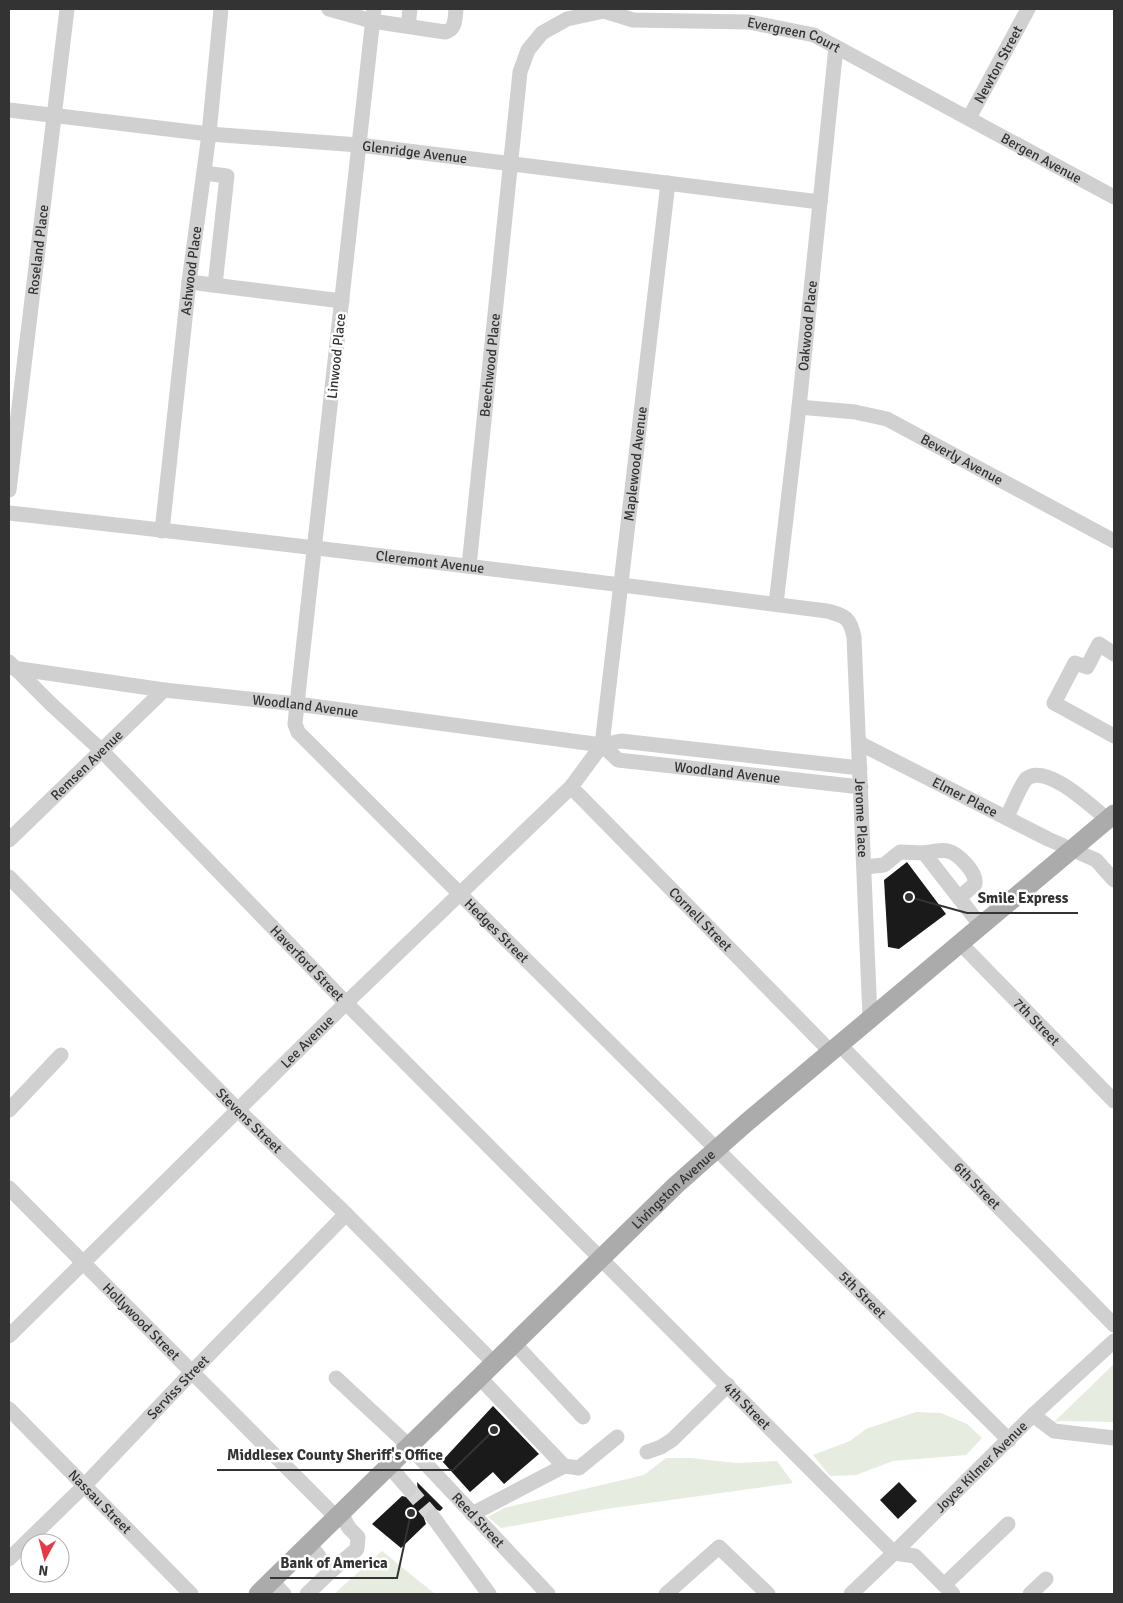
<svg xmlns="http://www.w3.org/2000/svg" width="1123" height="1603" viewBox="0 0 1123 1603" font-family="Signika,sans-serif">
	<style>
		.green { fill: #e6ecdf }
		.building { fill: #1a1a1a }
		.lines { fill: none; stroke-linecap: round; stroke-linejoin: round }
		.minor-tunnel { stroke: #d6d6d6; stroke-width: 15; stroke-dasharray: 15 8; stroke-linecap: butt }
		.minor { stroke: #d0d0d0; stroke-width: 15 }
		.major { stroke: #ababab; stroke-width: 19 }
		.labels { text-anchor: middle; stroke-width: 5; stroke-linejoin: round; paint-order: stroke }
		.street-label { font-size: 14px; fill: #333; stroke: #fff }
		.leader { fill: none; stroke: #333; stroke-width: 2 }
		.callout-dot { fill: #333; stroke: #fff; stroke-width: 2 }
		.callout-label { font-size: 15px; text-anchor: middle; font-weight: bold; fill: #333; stroke: #fff; stroke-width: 5; stroke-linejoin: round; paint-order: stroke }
	</style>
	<rect width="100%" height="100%" fill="#fff"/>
	<g class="green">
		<polygon points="1114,1364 1114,1422 1061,1421 1054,1422"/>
		<polygon points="916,1412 941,1413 967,1424 982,1438 966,1455 893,1461 856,1475 830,1476 813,1455 850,1441 866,1429"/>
		<polygon points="666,1458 691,1458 736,1463 777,1461 793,1483 606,1509 501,1528 488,1517 504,1508 644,1475"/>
		<polygon points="382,1551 435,1594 334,1594"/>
	</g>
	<g class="building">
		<polygon points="907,862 946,914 899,949 888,947 884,880"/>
		<polygon points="493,1406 539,1454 504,1484 493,1472 470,1492 442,1461"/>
		<polygon points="417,1482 443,1508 440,1511 432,1508 427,1510 424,1518 426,1524 401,1548 372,1524 402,1496 410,1498 415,1496 418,1492"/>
		<polygon points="899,1482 917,1501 898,1519 880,1500"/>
	</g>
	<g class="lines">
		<polyline class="minor-tunnel" points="409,1489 433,1517"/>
		<g class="minor">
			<path d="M 329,9 L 372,21 L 445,32 C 456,30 455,18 456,9"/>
			<path id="s1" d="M 374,9 L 297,704 L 295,724 L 298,732 L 459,893 L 1009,1440"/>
			<path id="s2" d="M 602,9 L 604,11 L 633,20 L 749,22 L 814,35 L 1114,197"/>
			<polyline points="408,26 410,9"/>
			<path id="s3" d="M 9,110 L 209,134 L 359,145 L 820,202"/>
			<path id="s4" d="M 969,118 L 1028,9"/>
			<polyline points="204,173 227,176 215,285"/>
			<polyline points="189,282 342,301"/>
			<path id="s5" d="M 799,407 L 855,412 L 887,419 L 1114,541"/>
			<path id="s6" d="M 9,490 L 67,9"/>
			<path id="s7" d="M 9,513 C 282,543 554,576 827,611 C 845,616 850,617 854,637 L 870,1018"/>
			<path id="s8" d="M 162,531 L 189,282 L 209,134 L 221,9"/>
			<path id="s9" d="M 469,566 L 520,72 L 528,50 L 542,33 L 567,19 L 604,11"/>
			<path id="s10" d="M 776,604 L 799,407 L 836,47"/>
			<polyline points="1114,654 1099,644 1087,667 1075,663 1054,703 1114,736"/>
			<path id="s11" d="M 9,662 L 52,705 L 101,750 L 346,1003 L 894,1553"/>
			<path id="s12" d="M 13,668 L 164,690 L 297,704 L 602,745 L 621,741 L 860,768"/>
			<path id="s13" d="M 859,743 L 1048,839 L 1096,860 L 1114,880"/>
			<path id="s14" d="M 602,745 L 618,760 L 861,787"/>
			<path id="s15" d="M 571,787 L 831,1052"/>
			<path d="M 1007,817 C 1011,808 1021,785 1026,779 C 1046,762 1092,807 1107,819"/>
			<path id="s16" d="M 9,840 L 164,690"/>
			<path d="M 924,853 C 931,852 940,849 948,851 C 959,854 977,873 975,884 L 959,898"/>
			<polyline points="865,867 884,865 900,852 924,853 981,926"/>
			<path id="s17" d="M 9,877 L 238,1110 L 346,1214 L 494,1363"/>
			<path id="s18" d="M 960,943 L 1114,1101"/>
			<path id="s19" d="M 839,1044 L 1114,1325"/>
			<polyline points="9,1110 61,1055"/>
			<path id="s20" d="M 9,1188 L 336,1517"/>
			<path id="s21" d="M 9,1336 L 346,1003 L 571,787 L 602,745 L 668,183"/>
			<polyline points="514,1343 583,1417"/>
			<path id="s22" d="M 336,1378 L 409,1446 L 548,1594"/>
			<path id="s23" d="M 9,1409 L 191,1594"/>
			<polyline points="1033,1415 1054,1431 1114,1438"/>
			<polyline points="647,1452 661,1447 672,1440 728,1385"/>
			<polyline points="389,1466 409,1489"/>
			<polyline points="564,1466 579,1468 617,1437"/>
			<polyline points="472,1514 564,1466 479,1377"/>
			<polyline points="433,1517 489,1594"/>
			<polyline points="310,1544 330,1572"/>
			<polyline points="894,1553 915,1556 953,1594"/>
			<path id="s24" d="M 9,1559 L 84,1486 L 192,1372 L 346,1214"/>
			<polyline points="272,1581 284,1594"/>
			<polyline points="944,1585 1008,1524"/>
			<polyline points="307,1594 330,1572 357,1549 358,1537 349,1528 341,1513"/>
			<polyline points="666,1594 719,1547 768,1594"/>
			<path id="s25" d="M 851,1594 L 894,1553 L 1033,1415 L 1114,1341"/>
			<polyline points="1030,1594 1046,1579"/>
		</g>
		<path class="major" id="s26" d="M 258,1594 L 676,1185 L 746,1123 L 1114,814"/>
	</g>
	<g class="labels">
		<g class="street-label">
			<text dy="5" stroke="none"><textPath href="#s2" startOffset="196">Evergreen Court</textPath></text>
			<text dy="5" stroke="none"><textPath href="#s4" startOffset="61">Newton Street</textPath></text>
			<text dy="5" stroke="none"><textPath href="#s3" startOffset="408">Glenridge Avenue</textPath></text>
			<text dy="5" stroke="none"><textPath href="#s2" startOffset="474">Bergen Avenue</textPath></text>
			<text dy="5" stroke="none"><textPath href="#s6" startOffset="242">Roseland Place</textPath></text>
			<text dy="5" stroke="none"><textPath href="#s8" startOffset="262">Ashwood Place</textPath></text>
			<text dy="5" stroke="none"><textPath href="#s10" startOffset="280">Oakwood Place</textPath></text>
			<text transform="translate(336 356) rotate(-84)" y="5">Linwood Place</text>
			<text dy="5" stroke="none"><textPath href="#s9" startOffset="202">Beechwood Place</textPath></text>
			<text dy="5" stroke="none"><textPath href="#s5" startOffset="174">Beverly Avenue</textPath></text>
			<text dy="5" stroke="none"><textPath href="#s21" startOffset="1121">Maplewood Avenue</textPath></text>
			<text dy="5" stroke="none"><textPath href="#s7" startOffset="424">Cleremont Avenue</textPath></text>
			<text dy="5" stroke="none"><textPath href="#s12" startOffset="295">Woodland Avenue</textPath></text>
			<text dy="5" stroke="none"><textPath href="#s16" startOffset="108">Remsen Avenue</textPath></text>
			<text dy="5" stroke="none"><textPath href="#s14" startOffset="132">Woodland Avenue</textPath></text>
			<text dy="5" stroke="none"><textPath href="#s13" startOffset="119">Elmer Place</textPath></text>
			<text dy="5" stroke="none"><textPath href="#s7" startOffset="1046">Jerome Place</textPath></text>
			<text dy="5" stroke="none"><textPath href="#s15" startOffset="185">Cornell Street</textPath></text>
			<text dy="5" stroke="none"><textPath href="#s1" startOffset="1009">Hedges Street</textPath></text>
			<text dy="5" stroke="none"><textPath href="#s11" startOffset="424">Haverford Street</textPath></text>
			<text dy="5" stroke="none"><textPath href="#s18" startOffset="110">7th Street</textPath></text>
			<text dy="5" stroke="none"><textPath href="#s21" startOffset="419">Lee Avenue</textPath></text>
			<text dy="5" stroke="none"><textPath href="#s17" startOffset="342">Stevens Street</textPath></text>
			<text dy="5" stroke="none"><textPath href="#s19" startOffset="198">6th Street</textPath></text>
			<text dy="5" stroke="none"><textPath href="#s26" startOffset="580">Livingston Avenue</textPath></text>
			<text dy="5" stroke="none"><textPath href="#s1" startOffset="1525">5th Street</textPath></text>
			<text dy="5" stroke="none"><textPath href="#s20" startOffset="188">Hollywood Street</textPath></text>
			<text dy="5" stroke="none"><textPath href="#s24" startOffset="241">Serviss Street</textPath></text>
			<text dy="5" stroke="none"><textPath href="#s11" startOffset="1048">4th Street</textPath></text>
			<text dy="5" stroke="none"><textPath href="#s25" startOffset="182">Joyce Kilmer Avenue</textPath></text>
			<text dy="5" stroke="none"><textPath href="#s23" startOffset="130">Nassau Street</textPath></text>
			<text dy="5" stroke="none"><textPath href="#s22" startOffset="201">Reed Street</textPath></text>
		</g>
	</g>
	<path class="leader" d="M909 897L967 913H1078M494 1430L453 1470H217M411 1513L397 1578H270"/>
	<g class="callout-dot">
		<circle cx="909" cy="897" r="5"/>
		<circle cx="494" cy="1430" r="5"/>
		<circle cx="411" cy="1513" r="5"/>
	</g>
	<g class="callout-label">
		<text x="1023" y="903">Smile Express</text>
		<text x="335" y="1460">Middlesex County Sheriff's Office</text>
		<text x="334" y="1568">Bank of America</text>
	</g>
	<rect width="1123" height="1603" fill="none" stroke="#333333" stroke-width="20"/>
	<g transform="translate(45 1558) rotate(187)"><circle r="24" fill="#ffffff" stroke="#adadad"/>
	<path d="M0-4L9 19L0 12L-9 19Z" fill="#e63946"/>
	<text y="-8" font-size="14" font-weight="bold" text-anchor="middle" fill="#333333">N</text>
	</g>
</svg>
